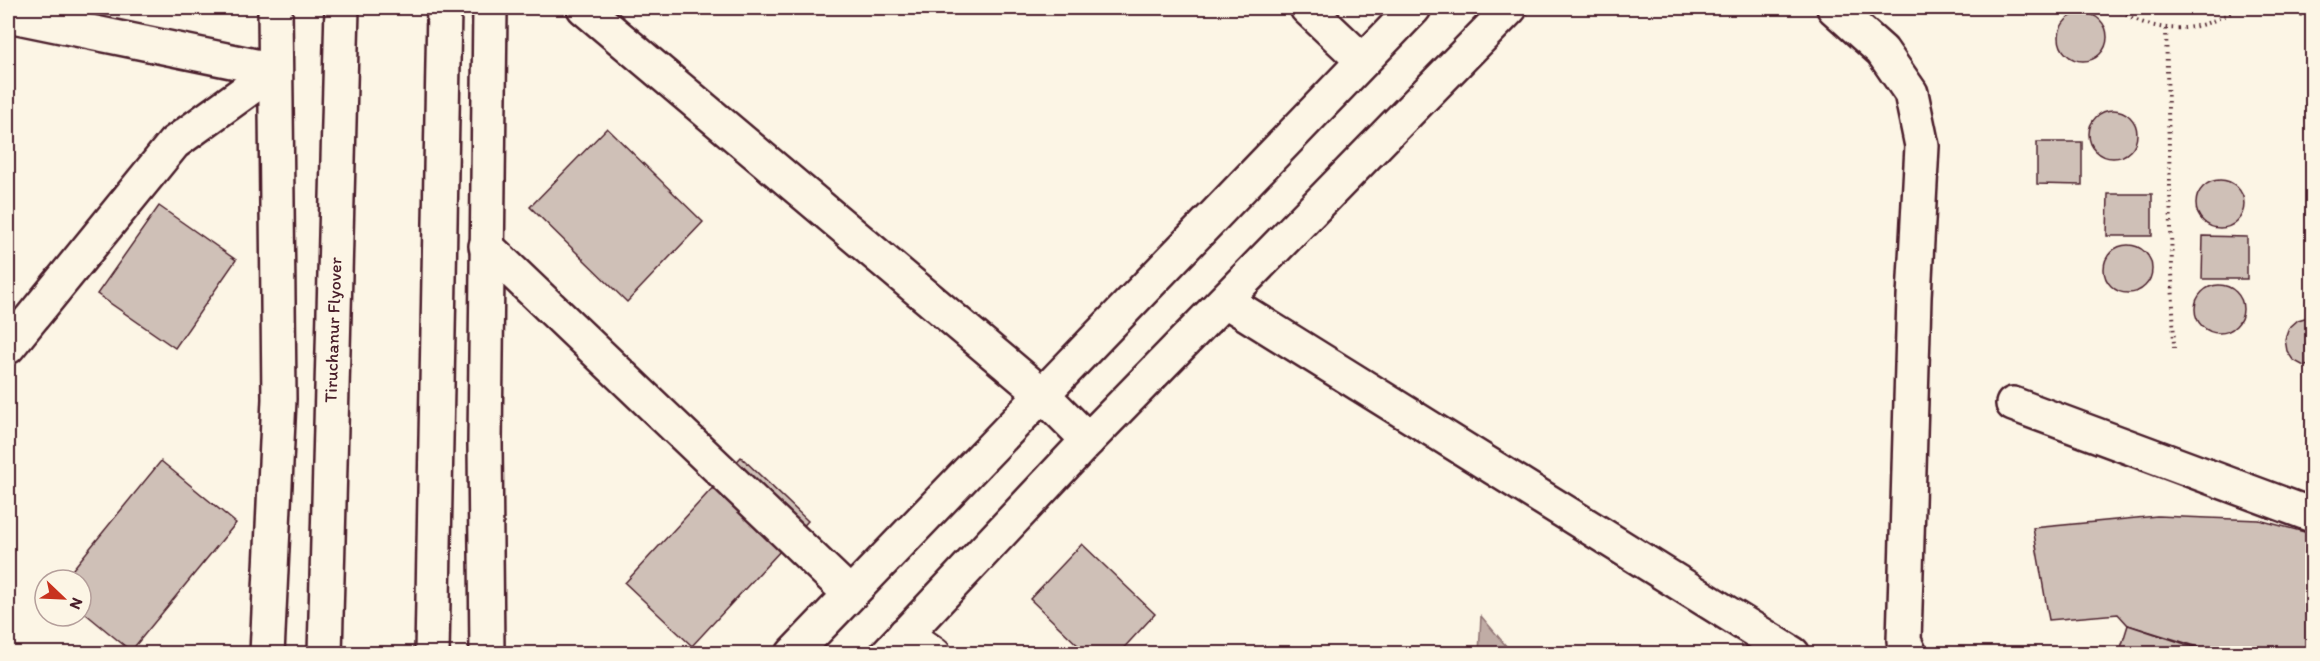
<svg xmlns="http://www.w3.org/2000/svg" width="2320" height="661" viewBox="0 0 2320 661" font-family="Itim,sans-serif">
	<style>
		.water { fill: #c0aca5; stroke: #917474; stroke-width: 1.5 }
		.building { fill: #cfc0b7; stroke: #4a1f2b; stroke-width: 1.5 }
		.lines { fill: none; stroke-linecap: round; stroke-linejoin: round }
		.minor-casing { stroke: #4a1f2b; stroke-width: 38 }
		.major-casing { stroke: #4a1f2b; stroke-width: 38 }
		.highway-casing { stroke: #4a1f2b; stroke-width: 38 }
		.path { stroke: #4a1f2b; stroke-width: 4; stroke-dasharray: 1.5 4.5; stroke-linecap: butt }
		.minor { stroke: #fcf5e5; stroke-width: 33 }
		.major { stroke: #fcf5e5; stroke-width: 33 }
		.highway { stroke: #fcf5e5; stroke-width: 33 }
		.labels { text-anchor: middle; stroke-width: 4.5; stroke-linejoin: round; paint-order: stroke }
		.street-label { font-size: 18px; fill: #4a1f2b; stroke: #fcf5e5 }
	</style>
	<rect width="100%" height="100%" fill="#fcf5e5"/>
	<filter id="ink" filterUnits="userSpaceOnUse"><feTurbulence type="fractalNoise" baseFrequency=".0167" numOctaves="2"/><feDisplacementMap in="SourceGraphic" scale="12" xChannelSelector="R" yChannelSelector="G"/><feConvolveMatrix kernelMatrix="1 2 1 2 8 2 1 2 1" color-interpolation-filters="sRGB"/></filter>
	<g filter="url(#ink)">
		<polygon class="water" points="1481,616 1512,653 1479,653"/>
		<g class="building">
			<circle cx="2083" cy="37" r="24"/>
			<circle cx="2113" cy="134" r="24"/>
			<polygon points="607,128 703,222 627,302 530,207"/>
			<polygon points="2037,142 2082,142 2082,185 2037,184"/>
			<circle cx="2220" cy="204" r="24"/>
			<polygon points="2108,194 2152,194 2152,236 2107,236"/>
			<polygon points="159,206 236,260 175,348 97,294"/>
			<polygon points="2203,236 2247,237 2247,279 2202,279"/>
			<circle cx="2128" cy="269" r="24"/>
			<circle cx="2219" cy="309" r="24"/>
			<polygon points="2308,317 2312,318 2312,365 2304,366 2293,360 2287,351 2285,339 2289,328 2298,320"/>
			<polygon points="741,457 808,521 692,646 625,583"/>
			<polygon points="161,461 236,523 131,651 81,610 81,580 64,580"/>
			<polygon points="2157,516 2259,520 2312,534 2312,654 2221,654 2128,625 2118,614 2049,620 2033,528"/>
			<polygon points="1082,544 1155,614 1118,654 1087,654 1030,599"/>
			<polygon points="2128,625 2215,654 2119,654"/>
		</g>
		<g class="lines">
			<g class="minor-casing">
				<g id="minor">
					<polyline points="584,8 1042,394 1088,440"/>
					<polyline points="1307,8 1363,61"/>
					<polyline points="1834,8 1882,51 1911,93 1922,146 1914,297 1904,641 1910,654"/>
					<polyline points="8,15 275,70"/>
					<polyline points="486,246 850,594"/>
					<polyline points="1226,301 1793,654"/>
					<polyline points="8,347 174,143 275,70"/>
					<polyline points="2013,404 2312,515"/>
					<polyline points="905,634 934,654"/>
					<polyline points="267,654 279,399 275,8"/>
					<polyline points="487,654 485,443 490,8"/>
				</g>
			</g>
			<g class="major-casing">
				<g id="major">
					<polyline points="793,654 1414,8"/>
					<polyline points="887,654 1088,440 1510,8"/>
				</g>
			</g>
			<g class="highway-casing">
				<g id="highway">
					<polyline points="325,654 342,8"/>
					<polyline points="432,654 444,8"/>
				</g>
			</g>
			<g class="path">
				<path d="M 2116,8 C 2146,30 2183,35 2217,19 C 2224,16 2232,13 2237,8"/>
				<polyline points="2291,8 2312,21"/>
				<polyline points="2166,29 2174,348"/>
			</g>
			<use href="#minor" class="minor"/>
			<use href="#major" class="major"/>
			<use href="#highway" class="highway"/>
		</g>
	</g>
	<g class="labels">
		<g class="street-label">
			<text transform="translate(333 330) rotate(-88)" y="6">Tiruchanur Flyover</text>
		</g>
	</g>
	<rect width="2320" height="661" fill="none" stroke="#fcf5e5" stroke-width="30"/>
	<rect x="15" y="15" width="2290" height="631" fill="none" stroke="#4a1f2b" stroke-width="2" filter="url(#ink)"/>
	<g transform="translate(63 598) rotate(113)"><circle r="28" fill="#fcf5e5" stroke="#b59f9b" stroke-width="1.5"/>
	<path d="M0-4.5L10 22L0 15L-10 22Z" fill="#c8321e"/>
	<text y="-9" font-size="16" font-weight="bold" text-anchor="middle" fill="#4a1f2b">N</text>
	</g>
</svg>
